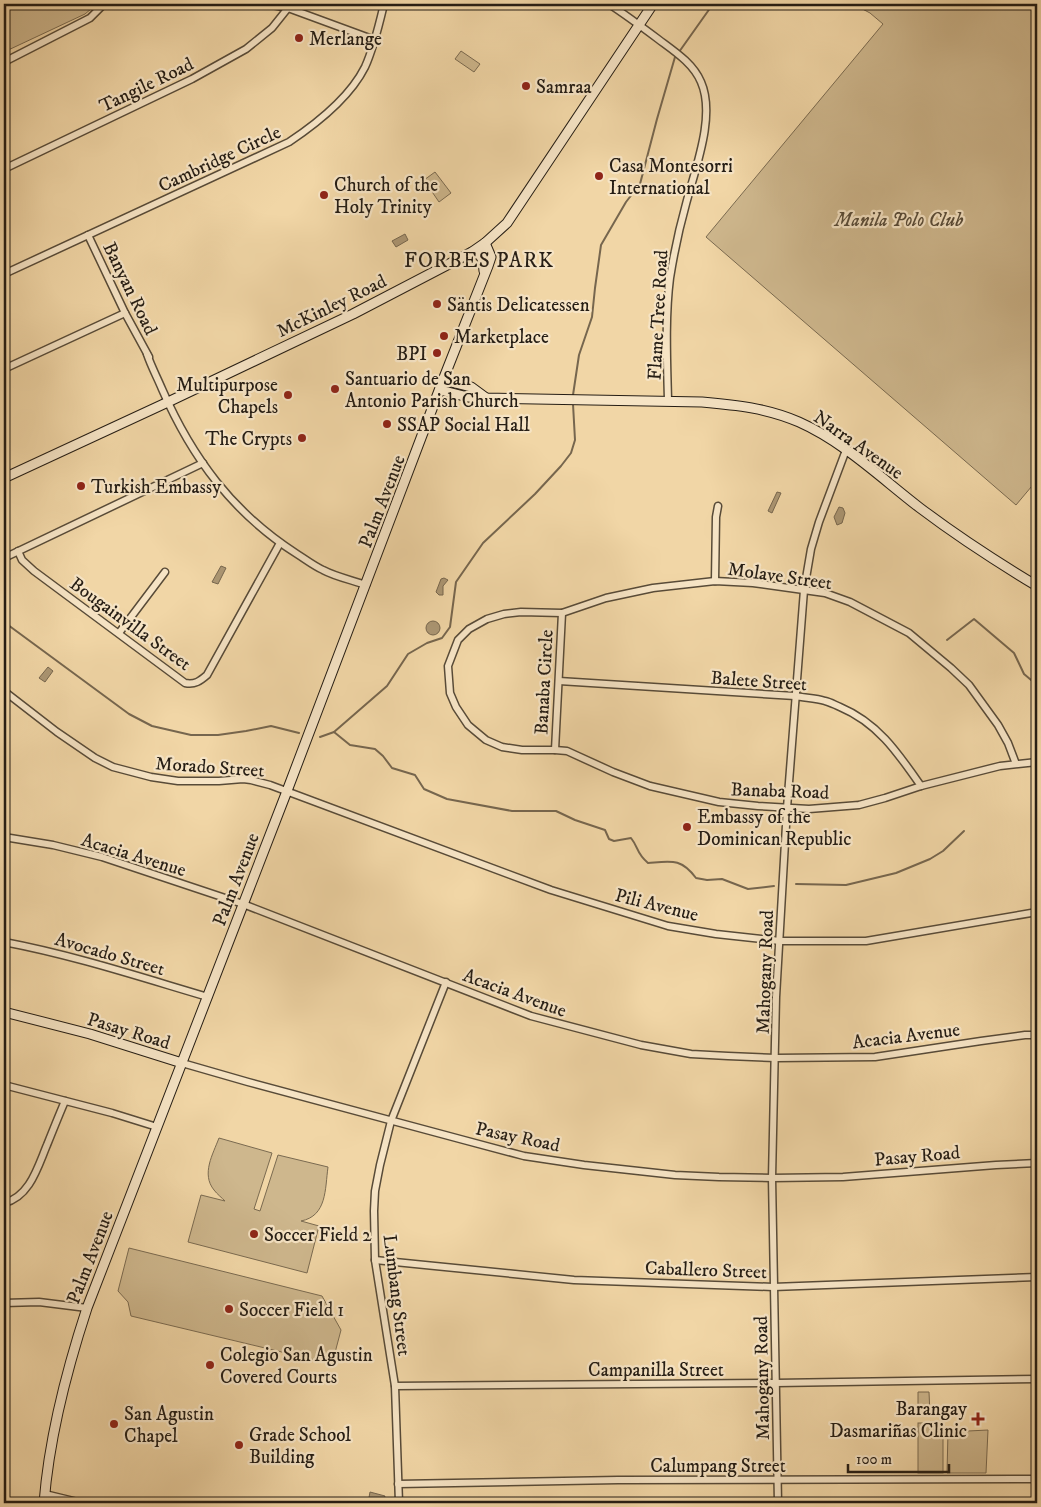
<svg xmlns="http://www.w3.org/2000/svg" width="1041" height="1507" viewBox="0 0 1041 1507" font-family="'IM FELL DW Pica',serif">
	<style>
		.green { fill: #ceb78d; stroke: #7a6a50 }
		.water { fill: #ac9774; stroke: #76664e }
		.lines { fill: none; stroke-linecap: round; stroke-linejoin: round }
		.stream { stroke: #76664e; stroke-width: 2 }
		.street-casing { stroke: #584b38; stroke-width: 9 }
		.secondary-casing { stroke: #251d14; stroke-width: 11 }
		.street { stroke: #f6e4c5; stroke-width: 6 }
		.secondary { stroke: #f6e4c5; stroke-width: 9 }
		.poi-dot { fill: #8f2418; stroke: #f6e4c5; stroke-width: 2 }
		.labels { text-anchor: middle; stroke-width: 4.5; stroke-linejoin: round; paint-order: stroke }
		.poi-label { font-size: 19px; fill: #251d14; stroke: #f6e4c5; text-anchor: start }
		.street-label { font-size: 19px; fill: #251d14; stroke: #f6e4c5 }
		.park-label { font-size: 19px; font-style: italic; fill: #584b38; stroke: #f6e4c5 }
		.quarter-label { font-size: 21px; letter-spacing: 1px; fill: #251d14; stroke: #f6e4c5 }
	</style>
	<rect width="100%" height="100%" fill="#f1d6a6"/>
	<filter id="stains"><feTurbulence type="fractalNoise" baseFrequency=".004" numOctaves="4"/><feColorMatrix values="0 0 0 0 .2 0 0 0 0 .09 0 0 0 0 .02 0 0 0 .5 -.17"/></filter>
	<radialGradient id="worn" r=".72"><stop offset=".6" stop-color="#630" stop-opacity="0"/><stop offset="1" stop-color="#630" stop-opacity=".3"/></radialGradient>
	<g class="green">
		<polygon points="4,4 93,4 91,9 85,14 4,52"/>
		<path d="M 729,4 L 799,4 C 772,10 756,11 729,4 Z"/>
		<polygon points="853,4 1037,4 1037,480 1016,505 706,237 883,24 870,13"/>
		<polygon points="461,51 480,64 474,72 455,59"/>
		<polygon points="435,172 451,193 439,202 424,180"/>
		<path d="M 219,1138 L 272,1153 L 254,1209 L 260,1211 L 278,1155 L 328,1167 C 325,1189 327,1216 301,1221 L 319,1226 L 307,1273 L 188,1242 L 201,1195 L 225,1201 C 222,1198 217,1194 214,1190 C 201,1174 213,1154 219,1138 Z"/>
		<polygon points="129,1248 322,1296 341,1330 332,1364 131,1316 128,1302 118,1291"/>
		<polygon points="918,1392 929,1392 930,1415 918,1415"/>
		<rect x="918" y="1423" width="25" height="50"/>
		<polygon points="988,1430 986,1473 947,1473 948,1432"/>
	</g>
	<g class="water">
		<polygon points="405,234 408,240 396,247 392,241"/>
		<polygon points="777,492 781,493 772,513 768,511"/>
		<polygon points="839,507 843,508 845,513 842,523 837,525 834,517"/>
		<polygon points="221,566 226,568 218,584 212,582"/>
		<polygon points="444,578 448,580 443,586 443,595 439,595 436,592 441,579"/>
		<circle cx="433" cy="628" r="7"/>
		<polygon points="48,667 53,671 45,682 39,678"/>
		<polygon points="370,1492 385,1496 383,1503 368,1503"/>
	</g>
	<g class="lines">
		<g class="stream">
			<polyline points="679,52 713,4"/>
			<polyline points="573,395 579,355 592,317 595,288 601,245 626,202 640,184 657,119 675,57"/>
			<polyline points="4,622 129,714 152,726 191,735 218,735 246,731 271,726 299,733"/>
			<polyline points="947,640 974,619 1014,653 1024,674 1037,685"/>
			<path d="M 334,732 L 350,745 L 375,749 L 383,756 L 392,768 L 415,775 L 424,789 L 447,799 L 512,811 L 556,811 L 575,820 L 605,830 L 609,839 L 614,841 L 631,838 C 639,848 636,853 648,863 C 672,861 681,858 696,878 L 707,880 L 722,879 L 748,889 L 774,886"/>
			<polyline points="320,737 334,732 387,686 408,654 427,643 442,638 450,627 456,582 483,543 535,494 561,466 571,453 575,440 573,404"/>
			<polyline points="796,884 846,885 896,873 930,859 943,851 964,831"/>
		</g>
		<g class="street-casing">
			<g id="street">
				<polyline points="267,4 288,8 375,40"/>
				<path d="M 609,4 C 626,15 642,27 658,39 C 674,51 693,63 701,82 C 716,116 695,169 686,204 C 679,229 674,253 670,278 C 665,318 667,360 668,400"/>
				<polyline points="4,62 90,18 104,4"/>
				<polyline points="4,169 192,79 246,49 272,28 288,8"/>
				<polyline points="88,235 125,313 149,357"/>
				<path d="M 4,274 L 289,142 C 316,124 350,97 365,67 C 374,47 379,25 384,4"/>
				<path d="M 147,354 C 151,366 157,377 162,389 C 192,458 233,513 297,554 C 305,559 314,566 323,570 C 336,577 352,580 366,585"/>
				<polyline points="4,369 125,313"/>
				<path d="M 18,551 L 22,560 L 34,571 L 185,683 C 195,685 200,681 207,675 L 280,543"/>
				<polyline points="4,558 203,463"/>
				<polyline points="715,581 716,517 718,506"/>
				<polyline points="119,633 165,572"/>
				<path d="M 559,681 L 795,696 C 805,698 816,698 825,701 C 830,702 835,705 840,707 C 878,723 898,753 921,786"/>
				<polyline points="4,691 57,732 95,758 113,767 151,777 178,781 219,781 243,779 251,780 270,785 551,890 668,926 716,934 780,941 866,941 1037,912"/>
				<polyline points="555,750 562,613"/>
				<polyline points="1016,764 1008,743 998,725 969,685 951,668 909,633 850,602 825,593 753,583 715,581 653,588 606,598 562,613 521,612 504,614 487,619 469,629 458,640 448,666 450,693 456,707 468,725 486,740 502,747 522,750 555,750 567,751 613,772 650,786 719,802 758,806 809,809 859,805 885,798 921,786 1000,766 1037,762"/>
				<polyline points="4,837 53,845 102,857 243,904 531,1016 641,1045 691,1054 728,1056 776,1058 875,1057 981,1041 1025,1035 1037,1035"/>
				<path d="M 4,942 C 73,955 140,977 208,997"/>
				<polyline points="182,1063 248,1082 460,1139 524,1156 584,1165 675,1175 719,1177 772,1178 843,1177 996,1165 1037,1163"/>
				<polyline points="4,1085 112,1113 157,1127"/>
				<path d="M 4,1203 C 30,1197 38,1166 47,1145 C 53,1130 59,1115 65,1101"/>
				<polyline points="375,1260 574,1280 773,1287 1037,1277"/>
				<polyline points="4,1303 39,1302 87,1308"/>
				<polyline points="395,1386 776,1383 1037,1379"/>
				<polyline points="398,1484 618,1480 1037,1479"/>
				<polyline points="45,1494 82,1503"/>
				<polyline points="399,1503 395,1386 375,1260 374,1211 375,1191 380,1165 391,1121 446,982"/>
				<polyline points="778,1503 772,1178 776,997 787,808 804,590 811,549 819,522 846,450"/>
			</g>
		</g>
		<g class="secondary-casing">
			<g id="secondary">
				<polyline points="472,252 480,255 483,261 484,271"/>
				<polyline points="443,380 471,387 486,398"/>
				<path d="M 440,390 L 468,397 L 487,398 L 702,402 C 736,405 767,408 799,422 C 844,442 881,478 920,508 C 957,536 997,562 1037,586"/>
				<polyline points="4,478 168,402 353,314 472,252 485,243 507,223 653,4"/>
				<polyline points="4,1012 90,1034 182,1063"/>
				<path d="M 44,1503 C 49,1439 67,1369 87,1308 L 287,791 L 443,380 L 488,266 L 491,257 L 485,243"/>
			</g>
		</g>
		<use href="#street" class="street"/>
		<use href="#secondary" class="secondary"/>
	</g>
	<g class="poi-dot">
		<circle cx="299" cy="38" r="5"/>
		<circle cx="526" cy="86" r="5"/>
		<circle cx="599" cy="176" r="5"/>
		<circle cx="324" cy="195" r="5"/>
		<circle cx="437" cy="304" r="5"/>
		<circle cx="444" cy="336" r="5"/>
		<circle cx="437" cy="353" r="5"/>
		<circle cx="335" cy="389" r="5"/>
		<circle cx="288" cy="395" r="5"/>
		<circle cx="387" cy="424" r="5"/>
		<circle cx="302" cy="438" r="5"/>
		<circle cx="81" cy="486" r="5"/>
		<circle cx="687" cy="827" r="5"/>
		<circle cx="254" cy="1234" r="5"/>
		<circle cx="229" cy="1309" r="5"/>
		<circle cx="210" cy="1365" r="5"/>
		<path d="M975.5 1411.5h5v5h5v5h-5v5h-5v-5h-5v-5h5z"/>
		<circle cx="114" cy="1424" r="5"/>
		<circle cx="239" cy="1445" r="5"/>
	</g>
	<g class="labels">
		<g class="poi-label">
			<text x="309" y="45">Merlange</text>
			<text x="536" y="93">Samraa</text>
			<text x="609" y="172">Casa Montesorri<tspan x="609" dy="22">International</tspan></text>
			<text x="334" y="191">Church of the<tspan x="334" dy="22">Holy Trinity</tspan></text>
			<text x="447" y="311">Säntis Delicatessen</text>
			<text x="454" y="343">Marketplace</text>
			<text x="427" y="360" text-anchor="end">BPI</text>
			<text x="345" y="385">Santuario de San<tspan x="345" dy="22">Antonio Parish Church</tspan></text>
			<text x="278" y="391" text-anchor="end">Multipurpose<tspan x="278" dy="22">Chapels</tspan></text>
			<text x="397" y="431">SSAP Social Hall</text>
			<text x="292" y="445" text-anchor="end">The Crypts</text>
			<text x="91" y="493">Turkish Embassy</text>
			<text x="697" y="823">Embassy of the<tspan x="697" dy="22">Dominican Republic</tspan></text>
			<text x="264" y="1241">Soccer Field 2</text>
			<text x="239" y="1316">Soccer Field 1</text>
			<text x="220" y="1361">Colegio San Agustin<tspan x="220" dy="22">Covered Courts</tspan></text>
			<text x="967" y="1415" text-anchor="end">Barangay<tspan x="967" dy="22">Dasmariñas Clinic</tspan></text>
			<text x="124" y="1420">San Agustin<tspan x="124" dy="22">Chapel</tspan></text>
			<text x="249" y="1441">Grade School<tspan x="249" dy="22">Building</tspan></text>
		</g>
		<g class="street-label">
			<text transform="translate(146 84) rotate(-26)" y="7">Tangile Road</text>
			<text transform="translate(219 158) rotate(-25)" y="7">Cambridge Circle</text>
			<text transform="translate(131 288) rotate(64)" y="7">Banyan Road</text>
			<text transform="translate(331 305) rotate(-26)" y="7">McKinley Road</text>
			<text transform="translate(657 315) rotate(-87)" y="7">Flame Tree Road</text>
			<text transform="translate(859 444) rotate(35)" y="7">Narra Avenue</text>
			<text transform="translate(381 501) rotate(-69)" y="7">Palm Avenue</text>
			<text transform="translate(780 575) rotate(8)" y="7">Molave Street</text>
			<text transform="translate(131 623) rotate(36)" y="7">Bougainvilla Street</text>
			<text transform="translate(759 680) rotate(4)" y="7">Balete Street</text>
			<text transform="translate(543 682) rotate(-87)" y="7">Banaba Circle</text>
			<text transform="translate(210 766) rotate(4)" y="7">Morado Street</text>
			<text transform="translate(780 790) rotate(2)" y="7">Banaba Road</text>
			<text transform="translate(134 854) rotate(17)" y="7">Acacia Avenue</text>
			<text transform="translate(235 879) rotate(-69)" y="7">Palm Avenue</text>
			<text transform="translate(657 904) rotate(14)" y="7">Pili Avenue</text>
			<text transform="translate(110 953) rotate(16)" y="7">Avocado Street</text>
			<text transform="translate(764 972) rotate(-88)" y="7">Mahogany Road</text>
			<text transform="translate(515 992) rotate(20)" y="7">Acacia Avenue</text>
			<text transform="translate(129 1030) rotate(17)" y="7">Pasay Road</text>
			<text transform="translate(906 1035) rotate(-7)" y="7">Acacia Avenue</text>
			<text transform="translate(518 1136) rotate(12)" y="7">Pasay Road</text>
			<text transform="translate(917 1155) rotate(-5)" y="7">Pasay Road</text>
			<text transform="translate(89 1257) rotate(-69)" y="7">Palm Avenue</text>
			<text transform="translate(706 1269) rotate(2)" y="7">Caballero Street</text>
			<text transform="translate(398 1295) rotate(83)" y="7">Lumbang Street</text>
			<text x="656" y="1376">Campanilla Street</text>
			<text transform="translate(761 1378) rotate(-91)" y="7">Mahogany Road</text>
			<text x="718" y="1472">Calumpang Street</text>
		</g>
		<g class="park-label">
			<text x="899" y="226">Manila Polo Club</text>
		</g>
		<g class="quarter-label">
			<text x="479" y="267">FORBES PARK</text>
		</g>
	</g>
	<rect width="1041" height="1507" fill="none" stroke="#f1d6a6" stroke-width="20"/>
	<rect x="5" y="5" width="1031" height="1497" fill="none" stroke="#251d14" stroke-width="2.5"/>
	<rect x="10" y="10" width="1021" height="1487" fill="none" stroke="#251d14"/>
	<path d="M848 1464v8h101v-8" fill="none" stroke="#251d14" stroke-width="2.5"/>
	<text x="856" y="1464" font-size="15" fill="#251d14" stroke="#f6e4c5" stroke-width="4" paint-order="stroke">100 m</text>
	<rect width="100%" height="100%" filter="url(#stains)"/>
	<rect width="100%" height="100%" fill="url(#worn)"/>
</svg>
